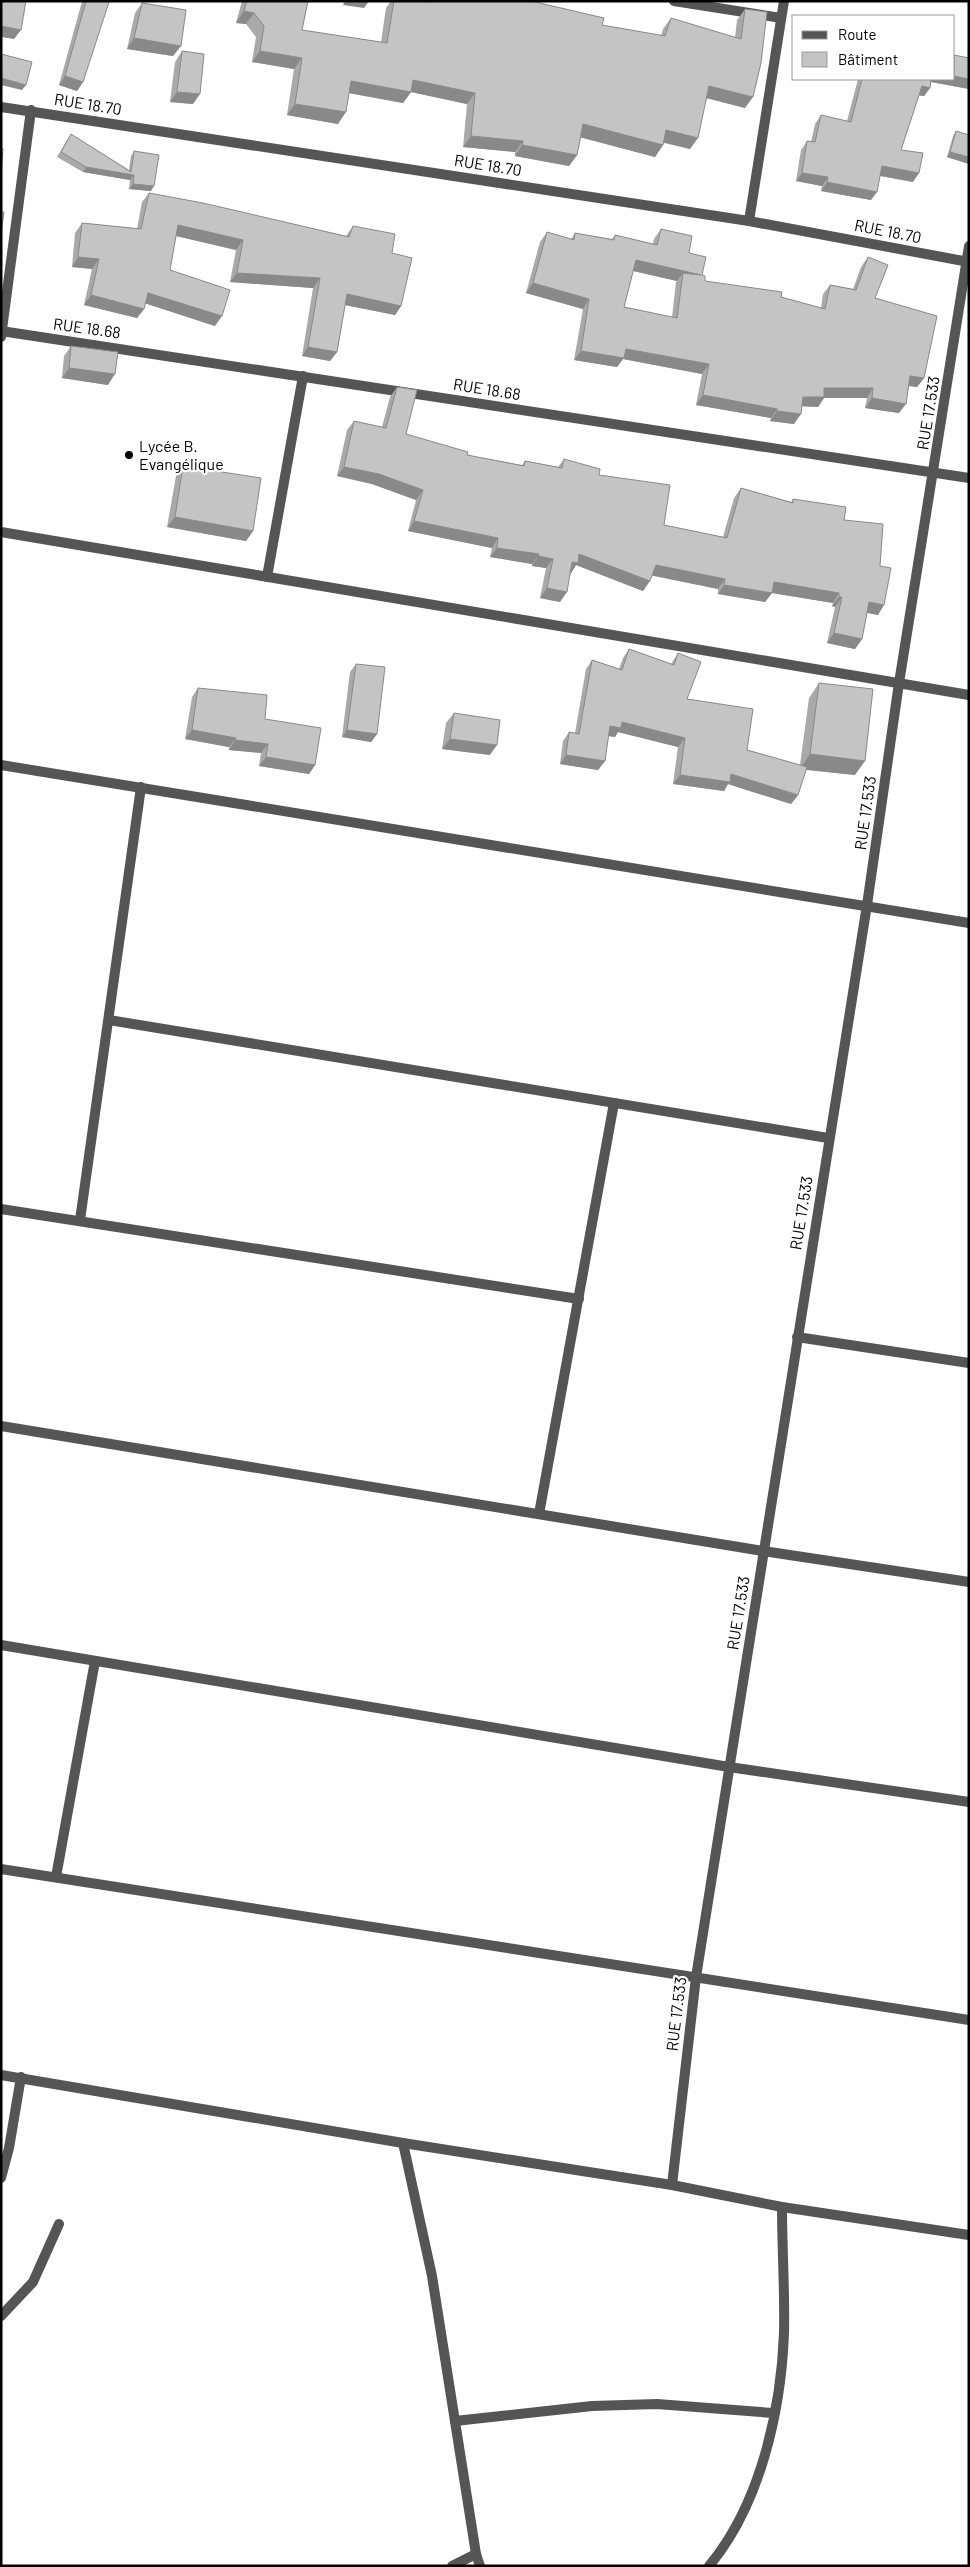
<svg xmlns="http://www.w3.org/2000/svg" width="970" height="2567" viewBox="0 0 970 2567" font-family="Barlow,sans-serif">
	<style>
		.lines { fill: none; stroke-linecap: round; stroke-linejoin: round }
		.minor { stroke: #555; stroke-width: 10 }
		.wall { fill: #a9a9a9; fill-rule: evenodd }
		.shaded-wall { fill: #898989 }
		.building { fill: #c4c4c4; stroke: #898989; fill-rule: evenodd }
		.poi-dot { fill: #000; stroke: #fff; stroke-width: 2 }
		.labels { text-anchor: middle; stroke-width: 4.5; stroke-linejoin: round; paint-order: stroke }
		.street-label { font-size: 16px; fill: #000; stroke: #fff }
		.poi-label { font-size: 16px; fill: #000; stroke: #fff; text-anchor: start }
	</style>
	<rect width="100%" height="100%" fill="#fff"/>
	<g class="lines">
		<g class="minor">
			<polyline points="674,1 781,18"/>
			<polyline points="1,107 749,221 969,262"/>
			<polyline points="749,221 784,1"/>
			<polyline points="1,331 969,478"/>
			<polyline points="1,337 31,110"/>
			<polyline points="1,532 969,695"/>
			<polyline points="267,577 303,376"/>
			<polyline points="1,765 969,923"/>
			<polyline points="109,1020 828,1138"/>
			<polyline points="1,1209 579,1299"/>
			<polyline points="80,1220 141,787"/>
			<polyline points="797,1337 969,1363"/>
			<polyline points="1,1426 763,1551 969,1582"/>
			<polyline points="539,1514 614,1103"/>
			<polyline points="1,1645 729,1767 969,1802"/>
			<polyline points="1,1869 969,2020"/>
			<polyline points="56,1877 95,1661"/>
			<polyline points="1,2075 403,2143 672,2185 782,2207 969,2235"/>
			<polyline points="403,2143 432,2276 476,2554 480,2566"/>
			<polyline points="1,2178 9,2148 21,2077"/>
			<polyline points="672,2185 696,1977 867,905 899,683 969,246"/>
			<polyline points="1,2316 33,2282 59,2224"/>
			<polyline points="455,2421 592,2406 657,2404 773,2413"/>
			<polyline points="452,2566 476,2554"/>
			<path d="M 709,2566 C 760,2505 781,2412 784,2333 C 785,2291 782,2249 782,2207"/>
		</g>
	</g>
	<g class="wall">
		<polygon points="83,1 106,1 83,82 77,91 59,85 81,5"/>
		<polygon points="242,1 308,1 302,30 381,42 386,8 391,1 531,1 602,25 661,36 663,29 671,18 735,38 737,20 745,9 745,108 707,98 690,149 664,143 663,145 655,157 581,137 577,155 569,166 515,156 515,152 463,147 467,104 411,92 403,103 349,93 338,124 287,115 294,69 252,62 256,37 246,24 236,23"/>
		<polygon points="142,3 173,56 127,49 135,13"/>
		<polygon points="182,51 193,104 170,102 175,62"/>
		<polygon points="969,58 969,89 931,82 930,88 924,96 919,95 901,150 913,182 880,176 871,200 821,191 822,186 796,181 801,150 807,141 811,142 815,124 821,115 847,121 858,79 954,79"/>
		<polygon points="956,131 969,135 969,164 947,157 953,136"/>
		<polygon points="71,134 129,170 131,156 134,151 151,191 129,189 130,180 83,172 57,157"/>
		<polygon points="149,193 346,236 353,226 392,253 401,306 395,315 345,305 337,352 330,361 302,356 313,288 230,282 236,250 176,236 170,270 215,326 145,303 144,309 137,318 84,305 92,269 72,267 75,233 82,223 137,229 142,202"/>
		<path d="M 661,229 L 689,253 L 705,281 L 781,297 L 821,308 L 823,294 L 830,285 L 853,289 L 861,267 L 868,257 L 875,298 L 924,378 L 917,387 L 909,386 L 899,413 L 865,408 L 867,398 L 824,398 L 818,407 L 802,406 L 794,424 L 770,421 L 771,418 L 696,405 L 702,374 L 623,359 L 617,367 L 574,360 L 583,309 L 526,293 L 540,242 L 547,232 L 571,239 L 575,233 L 612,239 L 615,235 L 653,244 L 654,239 ZM 633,271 L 677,281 L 676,282 L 672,317 L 624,307 Z"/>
		<polygon points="71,346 108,385 62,378 64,356"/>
		<polygon points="397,387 406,434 467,455 522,465 525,461 558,467 564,459 599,475 664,525 723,537 734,498 741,488 791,502 793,499 844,520 880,566 878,615 867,613 862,639 855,649 827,643 835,607 832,606 833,603 772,593 765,602 718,594 718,589 652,575 643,591 576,565 571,573 560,602 540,598 546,568 532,566 532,564 490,557 492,548 408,531 416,500 372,484 337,476 347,430 354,421 382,427 390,397"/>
		<polygon points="183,466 253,531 246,541 167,527 176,476"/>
		<polygon points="629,649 671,664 678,653 687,699 747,750 800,765 809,698 819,683 855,775 806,770 798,795 791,804 728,784 724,791 673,784 678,747 618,732 615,737 608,736 605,761 598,770 560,764 563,741 569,732 575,733 586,669 592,660 619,669 623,658"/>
		<polygon points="356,664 377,734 371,742 342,737 350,672"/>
		<polygon points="198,688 265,719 315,765 309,774 259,766 261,753 229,750 229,747 185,739 192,697"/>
		<polygon points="454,713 490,755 442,749 446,723"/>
	</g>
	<g class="shaded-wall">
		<polygon points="345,1 369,1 364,8 343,5"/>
		<polygon points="244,11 254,13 246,24 236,23"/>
		<polygon points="1,26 21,30 14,39 1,37"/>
		<polygon points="134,38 181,46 173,56 127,49"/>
		<polygon points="260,51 302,58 294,69 252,62"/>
		<polygon points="65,76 83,82 77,91 59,85"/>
		<polygon points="954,76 969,79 969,89 926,81 928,79 954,79"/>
		<polygon points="1,78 26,85 22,90 1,85"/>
		<polygon points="413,80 475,93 467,104 411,92 403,103 343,92 351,81"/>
		<polygon points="709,86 753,97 745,108 702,97"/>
		<polygon points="922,86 930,88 924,96 916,95"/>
		<polygon points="177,92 200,94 193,104 170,102"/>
		<polygon points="295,104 346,112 338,124 287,115"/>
		<polygon points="583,124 663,145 655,157 575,136"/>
		<polygon points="666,130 698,138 690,149 659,141"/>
		<polygon points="471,136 523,141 515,152 463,147"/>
		<polygon points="522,145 577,155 569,166 515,156"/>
		<polygon points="950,152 969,157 969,164 947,157"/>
		<polygon points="882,166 919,173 913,182 876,175"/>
		<polygon points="86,167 134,175 130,180 83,172"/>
		<polygon points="802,173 828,177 822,186 796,181"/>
		<polygon points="827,182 877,192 871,200 821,191"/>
		<polygon points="133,184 154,186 151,191 129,189"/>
		<polygon points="178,225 243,240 236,250 172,235"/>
		<polygon points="78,257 99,259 92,269 72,267"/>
		<polygon points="636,260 701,275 683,273 677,281 629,270"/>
		<polygon points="237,273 320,278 313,288 230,282"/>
		<polygon points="533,283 589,299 583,309 526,293"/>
		<polygon points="148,293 222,316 215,326 141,302"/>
		<polygon points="347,294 401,306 395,315 340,304"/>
		<polygon points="91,295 144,309 137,318 84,305"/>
		<polygon points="308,347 337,352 330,361 302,356"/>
		<polygon points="626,349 709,364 702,374 623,359 617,367 574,360 581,351"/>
		<polygon points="69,368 115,374 108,385 62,378"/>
		<polygon points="910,376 924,378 917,387 903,385"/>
		<polygon points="824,388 873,388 867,398 824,398 818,407 797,406 803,397"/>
		<polygon points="703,395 777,409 771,418 696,405"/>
		<polygon points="872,398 906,404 899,413 865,408"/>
		<polygon points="777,411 801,414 794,424 770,421"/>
		<polygon points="344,467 379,474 423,490 416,500 372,484 337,476"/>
		<polygon points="175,517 253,531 246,541 167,527"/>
		<polygon points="414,521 498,538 492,548 408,531"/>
		<polygon points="497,548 539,554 532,564 490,557"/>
		<polygon points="579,554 650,581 643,591 576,565 571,573 566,572"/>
		<polygon points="538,556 553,559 546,568 532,566"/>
		<polygon points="656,565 725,579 718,589 649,575"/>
		<polygon points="774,582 839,593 833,603 772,593 765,602 718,594 724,585"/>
		<polygon points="547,588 567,592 560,602 540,598"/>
		<polygon points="839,597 842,597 835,607 832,606"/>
		<polygon points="869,602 884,605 878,615 863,612"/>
		<polygon points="834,633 862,639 855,649 827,643"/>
		<polygon points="622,722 685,738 678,747 618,732 615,737 603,735 610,726"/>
		<polygon points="192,730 236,738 229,747 185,739"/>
		<polygon points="347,730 377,734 371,742 342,737"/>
		<polygon points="450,739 497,745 490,755 442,749"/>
		<polygon points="235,740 268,744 261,753 229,750"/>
		<polygon points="810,754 865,761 855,775 800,769"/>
		<polygon points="566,755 605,761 598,770 560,764"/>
		<polygon points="266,757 315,765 309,774 259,766"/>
		<polygon points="731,774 798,795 791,804 728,784 724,791 673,784 680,775"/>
	</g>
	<g class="building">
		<polygon points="1,1 26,1 21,30 1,26"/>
		<polygon points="86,1 106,1 109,2 83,82 65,76"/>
		<polygon points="247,1 308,1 302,30 387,43 394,1 423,1 430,2 430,1 531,1 604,18 602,25 665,36 671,18 741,39 745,9 767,12 761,63 753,97 709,86 698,138 666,130 663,145 583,124 577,155 522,145 523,141 471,136 475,93 413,80 411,92 351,81 346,112 295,104 302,58 260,51 264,26 254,13 244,11"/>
		<polygon points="142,3 186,10 181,46 134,38"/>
		<polygon points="182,51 204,54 200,94 177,92"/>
		<polygon points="1,54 32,62 26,85 1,78"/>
		<polygon points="954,55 969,58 969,79 954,76"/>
		<polygon points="862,79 931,79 930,88 922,86 901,150 923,153 919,173 882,166 877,192 827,182 828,177 802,173 807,141 815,142 821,115 851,122"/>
		<polygon points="956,131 969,135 969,157 950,152"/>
		<polygon points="71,134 131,172 134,151 159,155 154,186 133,184 134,175 86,167 61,152"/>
		<polygon points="1,149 3,149 1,175"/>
		<polygon points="149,193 203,203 349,237 353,226 395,234 392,253 412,258 401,306 347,294 337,352 308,347 320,278 237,273 243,240 178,225 170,270 230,290 222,316 148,293 144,309 91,295 99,259 78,257 82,223 141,229"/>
		<polygon points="1,212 4,212 1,234"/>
		<path d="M 661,229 L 692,236 L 689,253 L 706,257 L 702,275 L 705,276 L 705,281 L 782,292 L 781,297 L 825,309 L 830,285 L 856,290 L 868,257 L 888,265 L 875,298 L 937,316 L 924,378 L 910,376 L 906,404 L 872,398 L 873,388 L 824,388 L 824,397 L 803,397 L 801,414 L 777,411 L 777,409 L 703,395 L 709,364 L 626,349 L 624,358 L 581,351 L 589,299 L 533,283 L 547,232 L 574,240 L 575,233 L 614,240 L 615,235 L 657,245 ZM 636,260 L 701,275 L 683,273 L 677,318 L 624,307 Z"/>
		<polygon points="71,346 118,352 115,374 69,368"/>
		<polygon points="397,387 417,390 406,434 468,452 467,455 524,466 525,461 562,468 564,459 600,469 599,475 670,485 664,525 727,538 741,488 793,503 793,499 846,507 844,520 883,524 880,566 891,568 884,605 869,602 862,639 834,633 842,597 839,597 839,593 774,582 772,593 724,585 725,579 656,565 650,581 579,554 578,563 572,562 567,592 547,588 553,559 538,556 539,554 497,548 498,538 414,521 423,490 379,474 344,467 354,421 386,428"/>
		<polygon points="183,466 261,478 253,531 175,517"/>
		<polygon points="629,649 674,665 678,653 701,662 687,699 753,709 747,750 807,767 798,795 731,774 730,782 680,775 685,738 622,722 621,728 610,726 605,761 566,755 569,732 579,734 592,660 622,670"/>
		<polygon points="356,664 385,667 377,734 347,730"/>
		<polygon points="819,683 873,689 865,761 810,754"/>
		<polygon points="198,688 267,695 265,719 321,728 315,765 266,757 268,744 235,740 236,738 192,730"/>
		<polygon points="454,713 500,720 497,745 450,739"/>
	</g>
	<circle class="poi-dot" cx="129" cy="455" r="5"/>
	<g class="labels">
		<g class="street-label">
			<text transform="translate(88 104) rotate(9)" y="6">RUE 18.70</text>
			<text transform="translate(488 165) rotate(9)" y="6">RUE 18.70</text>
			<text transform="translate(888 231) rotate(11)" y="6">RUE 18.70</text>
			<text transform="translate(87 328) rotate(8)" y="6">RUE 18.68</text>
			<text transform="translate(487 389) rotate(9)" y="6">RUE 18.68</text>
			<text transform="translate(928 413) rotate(-81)" y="6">RUE 17.533</text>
			<text transform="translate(865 813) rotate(-82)" y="6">RUE 17.533</text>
			<text transform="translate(801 1213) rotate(-81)" y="6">RUE 17.533</text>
			<text transform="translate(738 1613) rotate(-81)" y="6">RUE 17.533</text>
			<text transform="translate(676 2014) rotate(-83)" y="6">RUE 17.533</text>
		</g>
		<g class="poi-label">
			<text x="139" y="452">Lycée B.<tspan x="139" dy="18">Evangélique</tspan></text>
		</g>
	</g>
	<rect width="970" height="2567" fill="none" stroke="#000000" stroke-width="5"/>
	<rect x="792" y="15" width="162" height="65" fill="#ffffff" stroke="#999999"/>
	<rect x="802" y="31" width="25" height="8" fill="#555555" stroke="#999999"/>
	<text x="838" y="40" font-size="15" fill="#000000">Route</text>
	<rect x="802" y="52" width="25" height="15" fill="#c4c4c4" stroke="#999999"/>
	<text x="838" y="65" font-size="15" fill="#000000">Bâtiment</text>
</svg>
